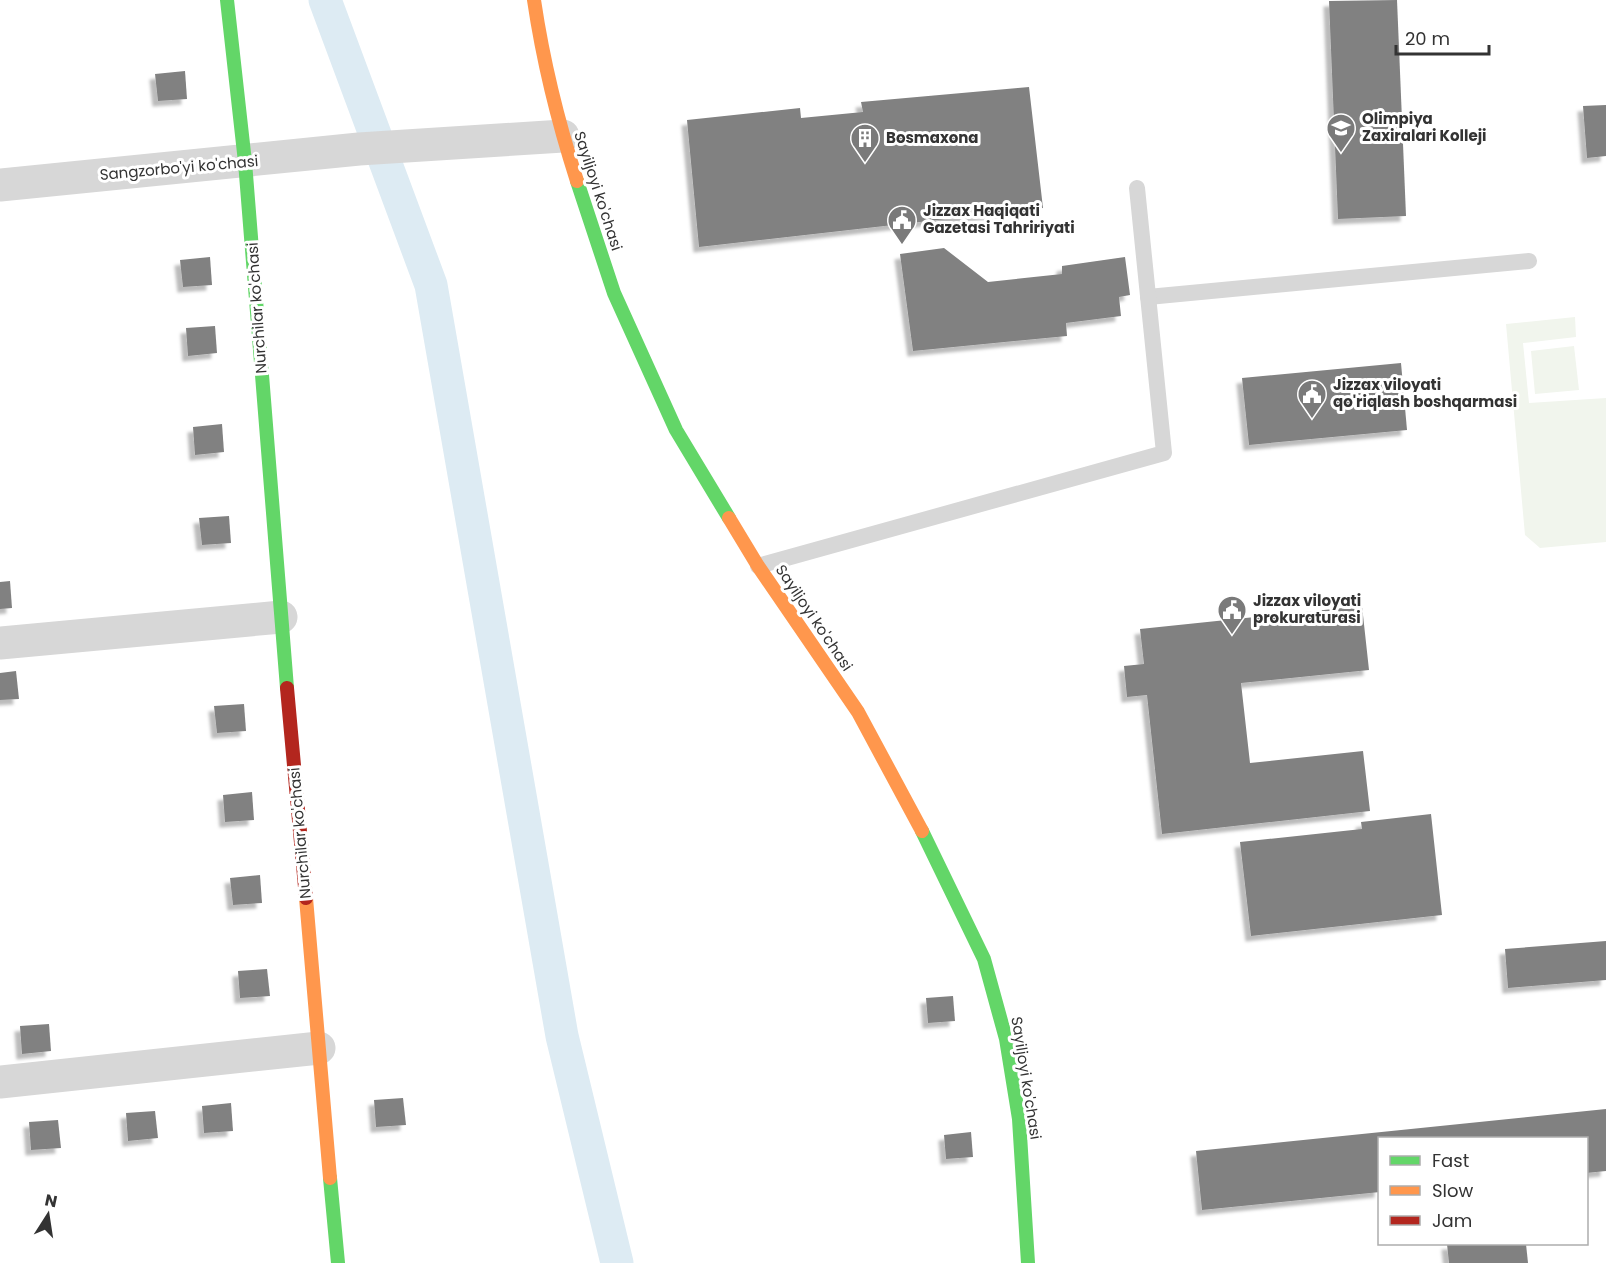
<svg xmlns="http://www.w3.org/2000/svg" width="1606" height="1263" viewBox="0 0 1606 1263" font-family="Poppins,sans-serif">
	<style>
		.green { fill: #f1f5ed }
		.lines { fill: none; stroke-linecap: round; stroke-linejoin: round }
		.canal { stroke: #ddebf3; stroke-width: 33 }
		.building { fill: #818181; filter: url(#shadow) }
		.lane { stroke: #d7d7d7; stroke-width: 16 }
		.street { stroke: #d7d7d7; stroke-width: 33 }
		.fast { stroke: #63d668; stroke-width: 14 }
		.slow { stroke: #ff974d; stroke-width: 14 }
		.jam { stroke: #b3261e; stroke-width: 14 }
		.labels { text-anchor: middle; stroke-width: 6; stroke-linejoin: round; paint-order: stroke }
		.poi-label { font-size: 15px; font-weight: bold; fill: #333; stroke: #fff; text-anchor: start }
		.street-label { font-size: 15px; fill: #333; stroke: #fff }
	</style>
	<defs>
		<filter id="shadow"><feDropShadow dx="-5.5" dy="5.5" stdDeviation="1.5" flood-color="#0004"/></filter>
	</defs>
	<rect width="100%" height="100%" fill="#fff"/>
	<g class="green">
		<polygon points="1575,317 1576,337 1523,343 1529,403 1606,398 1606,542 1540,548 1525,535 1506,324"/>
		<polygon points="1574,346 1579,390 1535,394 1531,351"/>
	</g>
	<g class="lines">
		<polyline class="canal" points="325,0 431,285 562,1036 617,1263"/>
	</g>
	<g class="building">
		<polygon points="1397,0 1406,216 1338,219 1329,1"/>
		<polygon points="185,71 187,99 158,101 155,74"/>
		<polygon points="1029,87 1043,208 699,247 687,120 800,108 801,118 863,112 861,102"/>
		<polygon points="1606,105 1606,156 1587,158 1583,106"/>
		<polygon points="944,248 988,282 1062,274 1062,266 1125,257 1130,295 1119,297 1121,316 1066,323 1067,336 913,351 900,254"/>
		<polygon points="210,257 212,285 183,287 180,260"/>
		<polygon points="215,326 217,353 188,356 186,328"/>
		<polygon points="1401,363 1407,430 1249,445 1242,378"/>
		<polygon points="222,424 224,452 195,455 193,427"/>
		<polygon points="229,516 231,543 202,545 199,518"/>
		<polygon points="10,581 12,608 0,609 0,582"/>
		<polygon points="1362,606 1369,670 1241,683 1250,763 1363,751 1370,811 1162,834 1147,695 1127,697 1124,666 1144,664 1140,629"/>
		<polygon points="16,671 19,699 0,700 0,673"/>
		<polygon points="244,704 246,731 217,733 214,706"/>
		<polygon points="252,792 254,820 225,822 223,795"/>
		<polygon points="1431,814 1442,915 1251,936 1240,842 1362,829 1361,822"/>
		<polygon points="260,875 262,903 233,905 230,878"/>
		<polygon points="1606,941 1606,980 1508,988 1505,949"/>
		<polygon points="267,969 270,996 240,998 238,971"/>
		<polygon points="953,996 955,1021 928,1023 926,998"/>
		<polygon points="49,1024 51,1051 22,1054 20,1026"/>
		<polygon points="403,1098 406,1125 376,1127 374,1100"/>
		<polygon points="231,1103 233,1131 204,1133 202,1106"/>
		<polygon points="1606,1109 1606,1171 1586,1173 1586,1138 1380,1138 1380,1192 1202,1210 1196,1151"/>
		<polygon points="155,1111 158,1138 128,1141 126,1113"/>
		<polygon points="58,1120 61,1148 31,1150 29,1122"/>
		<polygon points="971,1132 973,1157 946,1159 944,1135"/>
		<polygon points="1447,1244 1526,1244 1528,1263 1449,1263"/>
	</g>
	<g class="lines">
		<g class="lane">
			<polyline points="1148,297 1529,261"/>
			<polyline points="758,566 1164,453 1137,188"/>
		</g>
		<g class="street">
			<polyline points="0,185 359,149 563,136"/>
			<polyline points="0,643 281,617"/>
			<polyline points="0,1082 319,1048"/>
		</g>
		<g class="fast">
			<polyline points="227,0 245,162 287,688"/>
			<polyline points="577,181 614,293 676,430 729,518"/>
			<polyline points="922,831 984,959 1006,1039 1019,1119 1028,1263"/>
			<polyline points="330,1178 338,1263"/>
		</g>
		<g class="slow">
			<path d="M 534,0 C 543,61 558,122 577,181"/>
			<polyline points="729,518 758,566 858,712 922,831"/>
			<polyline points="306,898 330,1178"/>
		</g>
		<polyline class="jam" points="287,688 306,898"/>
	</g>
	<defs>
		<g id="university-pin" transform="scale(1.5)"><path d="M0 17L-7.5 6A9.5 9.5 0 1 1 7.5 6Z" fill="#7a7a7a" stroke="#fff"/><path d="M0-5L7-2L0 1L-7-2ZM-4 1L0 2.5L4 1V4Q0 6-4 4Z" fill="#fff"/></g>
		<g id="building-pin" transform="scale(1.5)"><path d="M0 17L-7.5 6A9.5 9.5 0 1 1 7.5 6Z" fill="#7a7a7a" stroke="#fff"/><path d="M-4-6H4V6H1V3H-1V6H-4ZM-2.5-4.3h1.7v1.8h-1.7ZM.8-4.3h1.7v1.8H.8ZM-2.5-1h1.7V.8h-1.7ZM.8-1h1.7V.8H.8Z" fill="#fff"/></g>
		<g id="civic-pin" transform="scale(1.5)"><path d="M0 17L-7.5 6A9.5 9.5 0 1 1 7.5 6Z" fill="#7a7a7a" stroke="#fff"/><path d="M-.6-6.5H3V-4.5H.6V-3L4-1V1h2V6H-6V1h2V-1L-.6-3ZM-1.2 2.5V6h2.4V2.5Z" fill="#fff"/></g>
	</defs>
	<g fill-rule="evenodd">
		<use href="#university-pin" x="1341" y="128"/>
		<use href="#building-pin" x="865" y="138"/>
		<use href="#civic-pin" x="902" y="220"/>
		<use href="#civic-pin" x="1312" y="394"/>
		<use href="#civic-pin" x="1232" y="610"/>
	</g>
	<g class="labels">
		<g class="poi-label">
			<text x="1362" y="124">Olimpiya<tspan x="1362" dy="17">Zaxiralari Kolleji</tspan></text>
			<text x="886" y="143">Bosmaxona</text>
			<text x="923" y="216">Jizzax Haqiqati<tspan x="923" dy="17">Gazetasi Tahririyati</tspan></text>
			<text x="1333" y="390">Jizzax viloyati<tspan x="1333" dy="17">qo'riqlash boshqarmasi</tspan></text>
			<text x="1253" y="606">Jizzax viloyati<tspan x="1253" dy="17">prokuraturasi</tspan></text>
		</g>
		<g class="street-label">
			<text transform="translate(179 168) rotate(-5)" y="5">Sangzorbo'yi ko'chasi</text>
			<text transform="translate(598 191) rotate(72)" y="5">Sayiljoyi ko'chasi</text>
			<text transform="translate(257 308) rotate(-94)" y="5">Nurchilar ko'chasi</text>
			<text transform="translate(814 618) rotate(56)" y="5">Sayiljoyi ko'chasi</text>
			<text transform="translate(300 833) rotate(-95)" y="5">Nurchilar ko'chasi</text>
			<text transform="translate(1026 1078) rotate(81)" y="5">Sayiljoyi ko'chasi</text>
		</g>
	</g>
	<rect x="1378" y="1137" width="210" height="108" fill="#ffffff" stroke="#adadad" stroke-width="1.5"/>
	<rect x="1390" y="1156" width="30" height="9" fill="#63d668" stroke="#adadad" stroke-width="1.5"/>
	<text x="1432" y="1167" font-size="18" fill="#333333">Fast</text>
	<rect x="1390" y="1186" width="30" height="9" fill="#ff974d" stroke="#adadad" stroke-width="1.5"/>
	<text x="1432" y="1197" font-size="18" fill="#333333">Slow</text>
	<rect x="1390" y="1216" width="30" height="9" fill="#b3261e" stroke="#adadad" stroke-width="1.5"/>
	<text x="1432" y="1227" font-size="18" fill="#333333">Jam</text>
	<g transform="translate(48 1215) rotate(12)" stroke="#ffffff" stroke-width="4.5" paint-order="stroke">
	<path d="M0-4.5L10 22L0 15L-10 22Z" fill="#333333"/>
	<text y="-9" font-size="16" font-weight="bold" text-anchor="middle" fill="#333333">N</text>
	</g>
	<path d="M1396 45v9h93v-9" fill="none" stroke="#333333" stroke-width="3"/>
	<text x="1405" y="45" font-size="18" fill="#333333" stroke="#ffffff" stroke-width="4.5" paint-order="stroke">20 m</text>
</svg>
